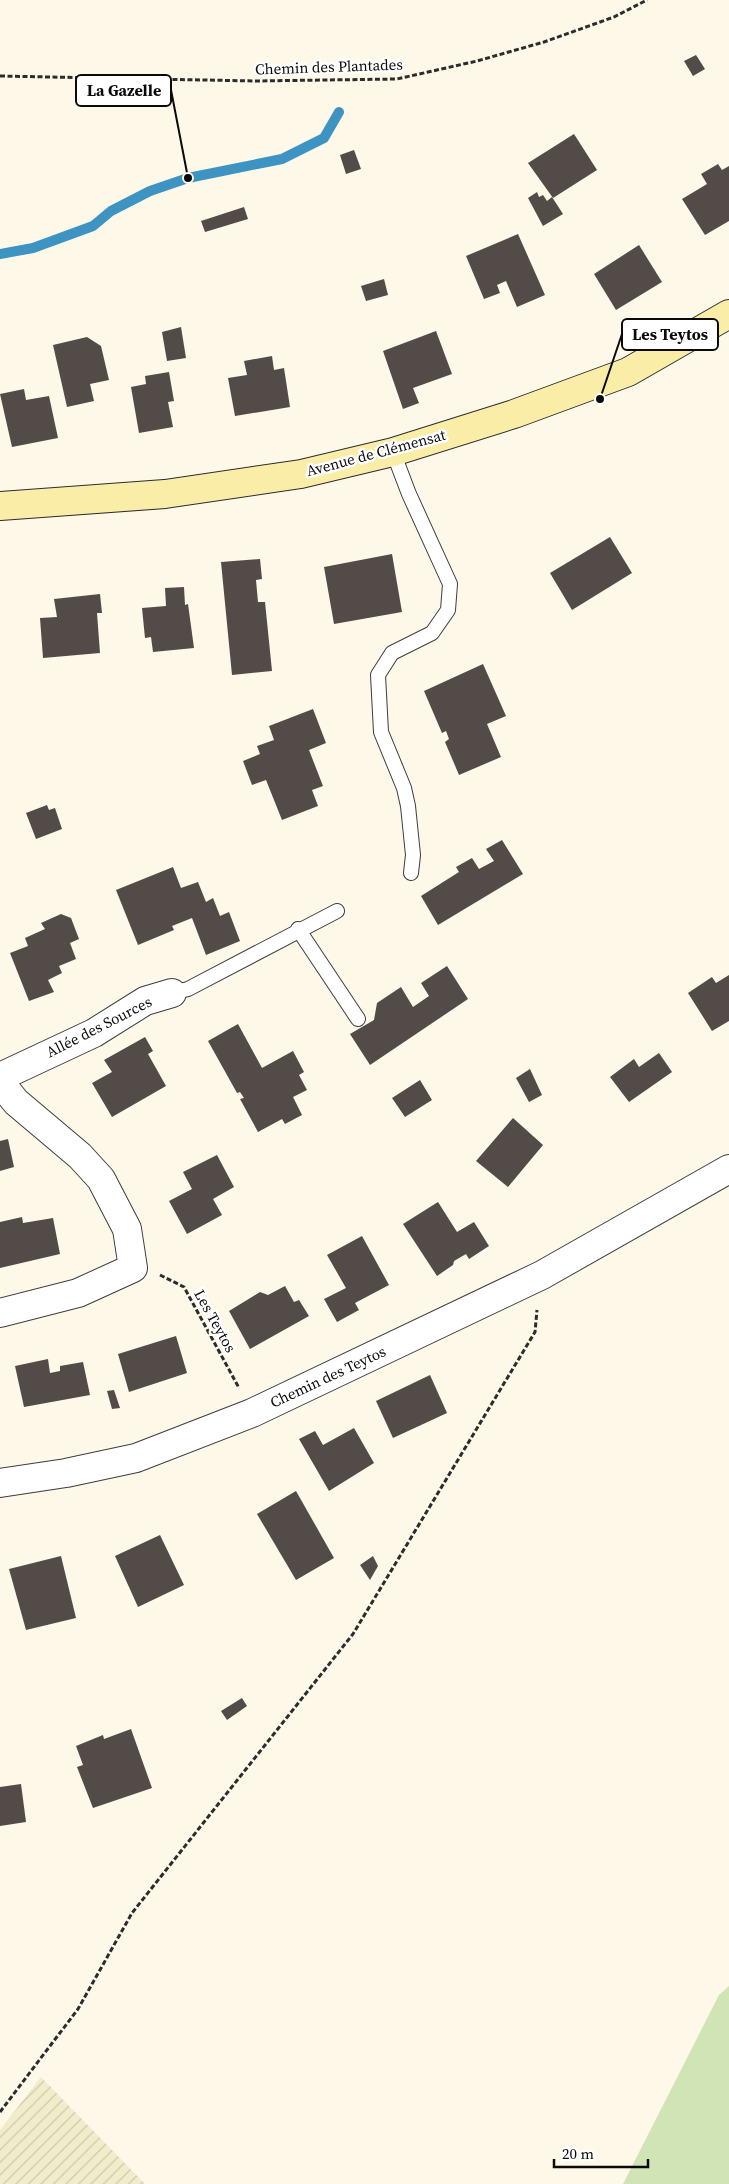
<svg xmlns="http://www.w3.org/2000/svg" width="729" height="2184" viewBox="0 0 729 2184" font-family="'Source Serif 4',serif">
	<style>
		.farmland { fill: url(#farmland-furrows) }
		.grass { fill: #d0e4b6 }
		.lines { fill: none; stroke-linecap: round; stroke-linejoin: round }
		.stream { stroke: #3d93c2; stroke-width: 10 }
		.building { fill: #524b47 }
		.lane-casing { stroke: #3d3d3d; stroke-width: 16 }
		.street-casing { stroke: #3d3d3d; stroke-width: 30 }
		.secondary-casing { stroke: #2c2c2c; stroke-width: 30 }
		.path { stroke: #2c2c2c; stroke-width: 3; stroke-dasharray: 5 2.5; stroke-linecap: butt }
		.lane { stroke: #fff; stroke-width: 14 }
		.street { stroke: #fff; stroke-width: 28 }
		.secondary { stroke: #f9eda8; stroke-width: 28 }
		.labels { text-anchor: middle; stroke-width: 5; stroke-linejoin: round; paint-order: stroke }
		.street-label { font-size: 15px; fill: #0a0a0a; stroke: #fff }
		.leader { fill: none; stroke: #0a0a0a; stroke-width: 2 }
		.callout-dot { fill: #0a0a0a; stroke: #fff; stroke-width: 2 }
		.callout { fill: #fff; stroke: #0a0a0a; stroke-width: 2 }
		.callout-label { font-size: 16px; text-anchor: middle; font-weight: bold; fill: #0a0a0a }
	</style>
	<defs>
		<pattern id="farmland-furrows" width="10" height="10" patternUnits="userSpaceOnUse" patternTransform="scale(1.25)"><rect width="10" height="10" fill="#f1eccb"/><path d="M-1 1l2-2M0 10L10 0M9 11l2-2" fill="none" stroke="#cdc9ad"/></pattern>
	</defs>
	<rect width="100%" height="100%" fill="#fdf8e8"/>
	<polygon class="farmland" points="41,2077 145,2184 0,2184 0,2130"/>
	<polygon class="grass" points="729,1986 729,2184 623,2184 719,1995"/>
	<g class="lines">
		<polyline class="stream" points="0,254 33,248 93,226 111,211 150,191 188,178 282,159 324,138 339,112"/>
	</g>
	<g class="building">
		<polygon points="696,55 705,69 693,76 684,61"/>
		<polygon points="574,134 597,170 553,198 528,163"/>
		<polygon points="354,150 361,169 346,174 340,155"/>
		<polygon points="718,164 722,170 729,166 729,221 705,235 682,199 707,184 701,174"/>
		<polygon points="537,192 539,197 543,195 547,201 552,197 563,214 543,226 528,198"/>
		<polygon points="244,207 248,219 205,232 201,221"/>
		<polygon points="518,234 545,295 517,307 506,281 497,285 500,293 484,299 466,256"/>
		<polygon points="639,245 662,282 616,310 594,274"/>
		<polygon points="384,279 388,295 366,301 361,286"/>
		<polygon points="181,327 186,358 167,361 162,332"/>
		<polygon points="436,331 452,374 413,388 419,403 403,409 383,351"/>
		<polygon points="87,337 101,346 109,380 90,384 94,401 67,407 53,345"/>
		<polygon points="272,356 274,370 284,368 290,407 235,416 228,378 247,375 244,361"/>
		<polygon points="169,372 174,401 168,402 173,427 139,433 131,387 146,384 145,376"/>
		<polygon points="24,389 26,400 49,396 58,438 12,447 0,394"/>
		<polygon points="610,537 632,573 572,610 550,573"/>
		<polygon points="392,554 402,612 334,624 324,567"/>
		<polygon points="260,559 262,579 256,580 258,602 265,602 272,671 232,675 221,562"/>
		<polygon points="184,587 185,605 188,604 194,648 153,652 151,637 145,638 142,608 166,606 165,588"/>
		<polygon points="100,594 102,613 97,613 100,653 43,658 40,618 57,617 54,599"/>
		<polygon points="483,664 506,716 487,724 501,757 459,775 445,742 449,739 446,731 442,733 424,691"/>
		<polygon points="313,709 326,743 309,750 323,786 312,790 318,806 282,820 266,780 252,785 243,761 260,754 257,746 274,740 269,726"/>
		<polygon points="47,805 49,810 55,808 62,829 36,839 26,813"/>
		<polygon points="502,840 523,874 438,925 421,896 459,872 456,867 472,858 479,869 494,861 486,849"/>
		<polygon points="173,867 181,888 198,882 206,902 213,898 220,916 229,912 240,941 206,955 192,918 172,926 174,930 138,945 116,890"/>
		<polygon points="61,914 71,918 79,939 70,943 76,959 59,966 62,973 48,980 54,992 29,1001 10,953 28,946 25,938 45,929 41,923"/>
		<polygon points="447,966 468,999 370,1065 350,1034 374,1020 377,1003 401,987 413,1007 429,996 421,983"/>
		<polygon points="729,975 729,1021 712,1031 688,993 712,977 716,983"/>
		<polygon points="238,1024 262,1068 293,1051 304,1072 299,1075 307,1090 293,1097 302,1115 285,1124 282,1119 258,1132 240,1099 244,1098 240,1092 237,1093 208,1041"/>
		<polygon points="145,1037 153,1051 148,1054 166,1086 112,1117 92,1083 112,1072 104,1060"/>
		<polygon points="659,1053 672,1072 629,1102 610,1077 634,1059 639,1067"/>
		<polygon points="530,1069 542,1095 529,1102 516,1078"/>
		<polygon points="420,1080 432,1100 405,1117 392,1098"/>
		<polygon points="513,1118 543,1145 508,1187 476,1161"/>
		<polygon points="8,1139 14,1167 0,1171 0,1141"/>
		<polygon points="217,1155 234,1187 213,1199 222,1215 187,1234 169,1201 192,1189 183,1172"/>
		<polygon points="438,1202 457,1232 474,1222 489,1246 469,1259 466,1254 454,1261 453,1265 437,1276 403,1224"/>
		<polygon points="22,1217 23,1223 53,1218 60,1254 0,1268 0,1222"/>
		<polygon points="362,1236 389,1285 355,1303 359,1310 337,1322 324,1299 346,1288 327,1255"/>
		<polygon points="285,1286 294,1302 299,1300 309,1316 250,1349 229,1311 260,1292 268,1295"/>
		<polygon points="176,1336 187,1373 129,1392 118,1354"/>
		<polygon points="48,1359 50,1373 60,1371 60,1366 83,1362 90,1395 24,1407 15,1366"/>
		<polygon points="430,1375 447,1413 393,1438 376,1401"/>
		<polygon points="114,1390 120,1408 112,1409 107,1391"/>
		<polygon points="354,1428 374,1463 329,1491 299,1439 315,1431 323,1445"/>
		<polygon points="296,1491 334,1558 296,1580 257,1514"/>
		<polygon points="160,1535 184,1585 138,1607 115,1556"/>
		<polygon points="61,1556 76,1618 26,1630 9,1569"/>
		<polygon points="373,1556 378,1566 370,1580 360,1565"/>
		<polygon points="242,1698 247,1706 227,1720 221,1711"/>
		<polygon points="131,1729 152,1788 93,1808 77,1767 83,1765 76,1746 103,1735 104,1739"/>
		<polygon points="21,1784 26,1822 0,1826 0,1787"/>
	</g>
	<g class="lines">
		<g class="lane-casing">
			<g id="lane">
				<polyline points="393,452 409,494 450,584 448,610 432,633 392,653 378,675 381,732 404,788 408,806 413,855 411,873"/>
				<polyline points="298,929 358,1019"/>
				<polyline points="172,993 188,989 337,911"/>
			</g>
		</g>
		<g class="street-casing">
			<g id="street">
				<polyline points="0,1077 94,1033 145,1001 172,993"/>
				<polyline points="0,1082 16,1102 80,1156 101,1179 127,1229 133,1268 78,1293 0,1313"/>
				<polyline points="0,1483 66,1473 136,1458 252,1413 542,1275 729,1169"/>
			</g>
		</g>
		<g class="secondary-casing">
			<polyline id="secondary" points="0,506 165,494 301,474 393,452 514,414 628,372 729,314"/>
		</g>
		<g class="path">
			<polyline points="0,76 255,81 397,79 477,61 544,42 614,17 647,0"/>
			<polyline points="160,1275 184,1287 239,1388"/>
			<polyline points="0,2112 78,2009 132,1913 353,1634 535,1332 537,1310"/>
		</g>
		<use href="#lane" class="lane"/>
		<use href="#street" class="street"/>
		<use href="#secondary" class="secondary"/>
	</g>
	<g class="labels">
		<g class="street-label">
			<text transform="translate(329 67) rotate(-2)" y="5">Chemin des Plantades</text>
			<text transform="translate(376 453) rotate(-15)" y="5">Avenue de Clémensat</text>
			<text transform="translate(99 1027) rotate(-27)" y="5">Allée des Sources</text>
			<text transform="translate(215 1321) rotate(61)" y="5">Les Teytos</text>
			<text transform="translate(328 1377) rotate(-25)" y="5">Chemin des Teytos</text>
		</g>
	</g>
	<path class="leader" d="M188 178L171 90M600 399L622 334"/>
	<g class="callout-dot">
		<circle cx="188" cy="178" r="5"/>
		<circle cx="600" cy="399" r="5"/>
	</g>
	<g class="callout">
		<rect x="76" y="75" width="95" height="31" rx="5"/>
		<rect x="622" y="319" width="96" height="31" rx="5"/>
	</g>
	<g class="callout-label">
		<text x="124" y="96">La Gazelle</text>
		<text x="670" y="340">Les Teytos</text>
	</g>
	<path d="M554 2159v8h94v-8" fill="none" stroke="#0a0a0a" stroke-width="2.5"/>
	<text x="562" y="2159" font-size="15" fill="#0a0a0a" stroke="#ffffff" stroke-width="4" paint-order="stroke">20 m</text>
</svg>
